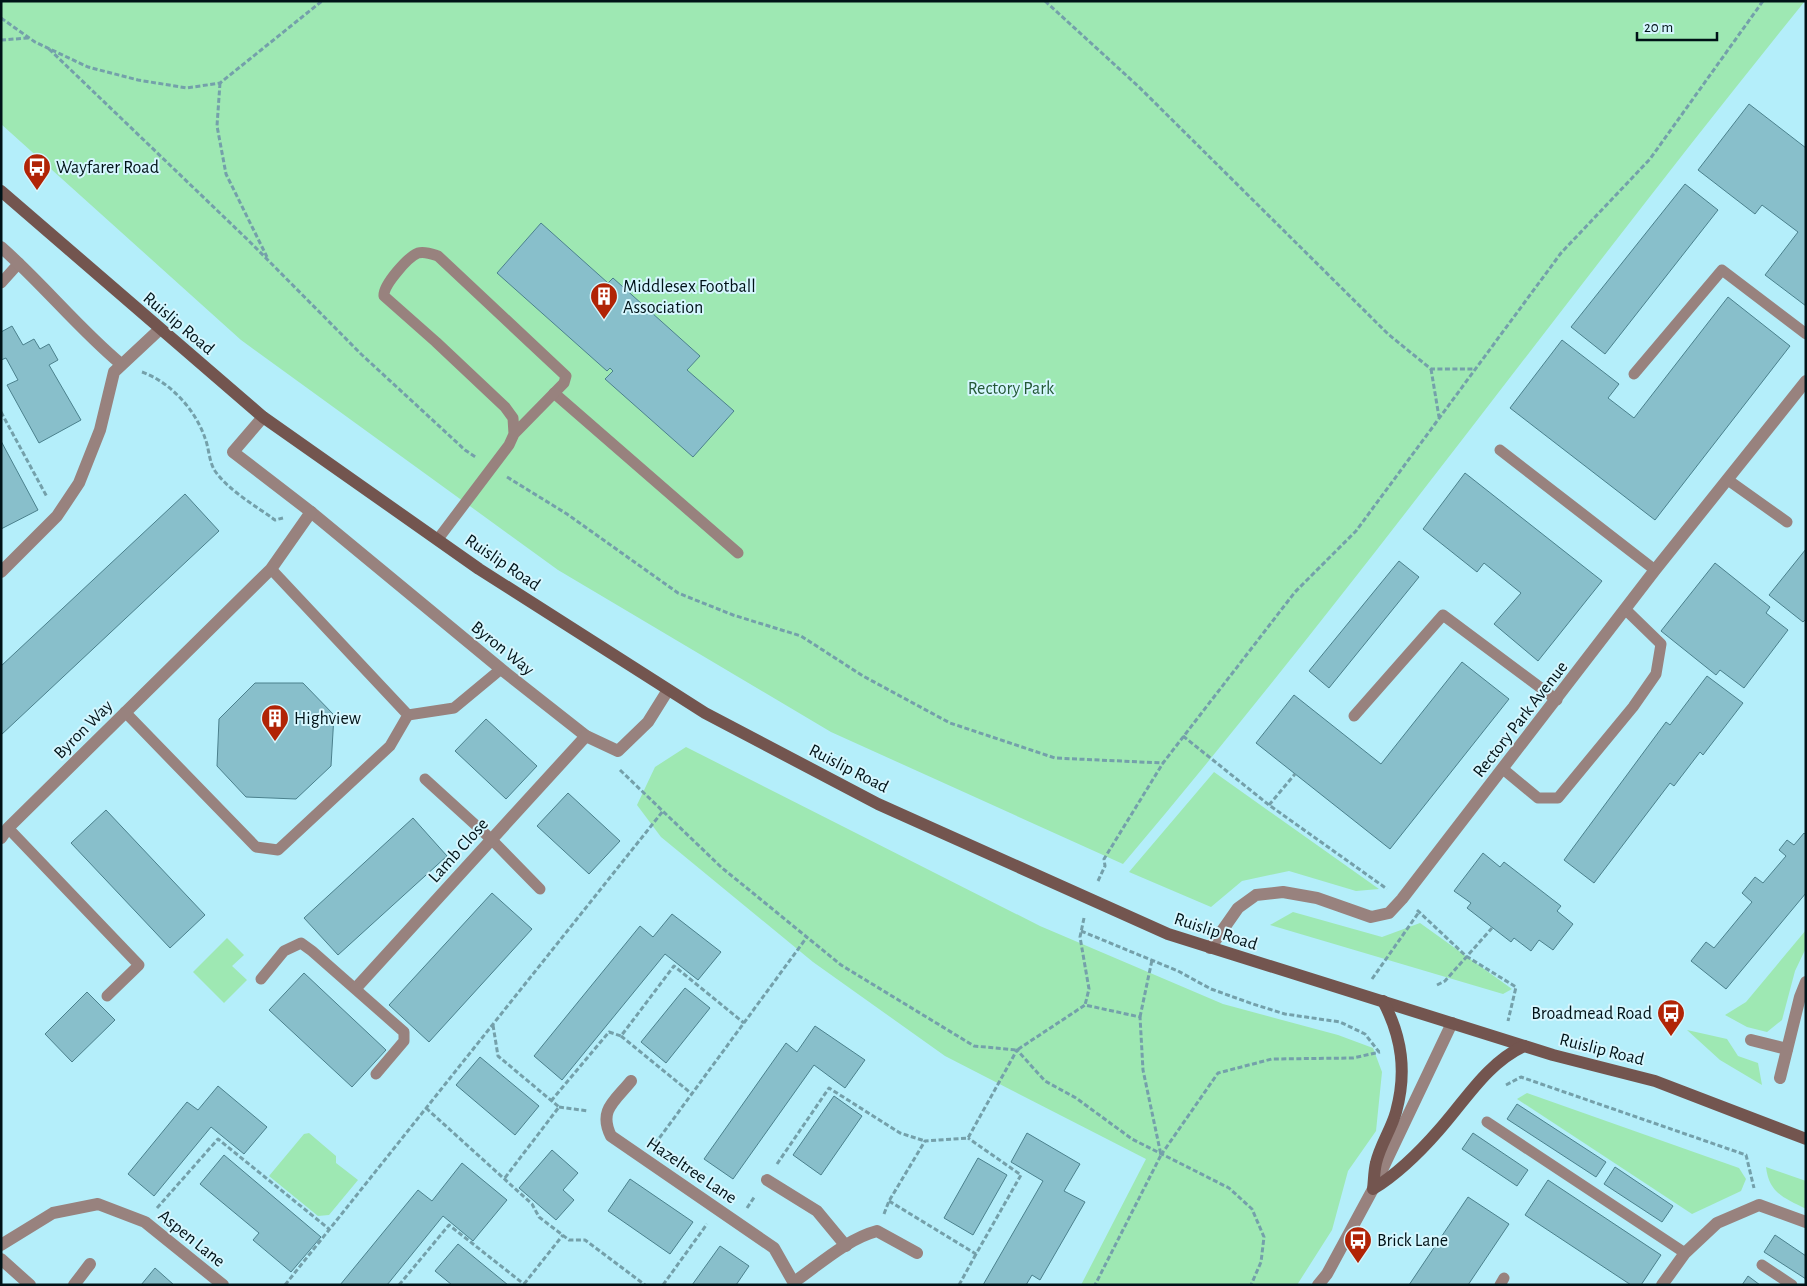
<svg xmlns="http://www.w3.org/2000/svg" width="1807" height="1286" viewBox="0 0 1807 1286" font-family="'Alegreya Sans',sans-serif">
	<style>
		.green { fill: #9ee8b3 }
		.building { fill: #88bfcb; stroke: #4b818d }
		.lines { fill: none; stroke-linecap: round; stroke-linejoin: round }
		.path { stroke: #74a0aa; stroke-width: 3; stroke-dasharray: 5 2.5; stroke-linecap: butt }
		.service { stroke: #98827e; stroke-width: 11 }
		.minor { stroke: #98827e; stroke-width: 12 }
		.secondary { stroke: #73554f; stroke-width: 12 }
		.labels { text-anchor: middle; stroke-width: 4; stroke-linejoin: round; paint-order: stroke }
		.poi-label { font-size: 18px; fill: #001217; stroke: #d5f6fe; text-anchor: start }
		.street-label { font-size: 18px; fill: #001217; stroke: #d5f6fe }
		.park-label { font-size: 18px; fill: #245836; stroke: #d5f6fe }
	</style>
	<rect width="100%" height="100%" fill="#b4eefa"/>
	<g class="green">
		<path d="M 1,1 L 1805,1 C 1574,286 1360,584 1123,864 L 831,732 L 558,570 L 241,340 L 1,124 Z"/>
		<polygon points="686,747 1040,926 1223,1004 1338,1035 1373,1048 1382,1072 1376,1131 1348,1171 1332,1230 1297,1285 1081,1285 1146,1159 945,1056 813,962 661,837 637,805 655,767"/>
		<polygon points="1214,772 1379,889 1356,891 1289,871 1242,881 1211,907 1129,872"/>
		<polygon points="1293,912 1382,937 1420,923 1512,989 1503,994 1270,925"/>
		<polygon points="1806,930 1806,948 1795,971 1782,1020 1767,1032 1747,1027 1725,1015 1746,1002"/>
		<polygon points="227,938 244,955 232,966 247,980 224,1003 193,972"/>
		<polygon points="1687,1030 1727,1039 1738,1056 1758,1063 1762,1085 1720,1060"/>
		<polygon points="1527,1093 1739,1168 1746,1179 1741,1191 1692,1214 1517,1099"/>
		<polygon points="309,1133 336,1156 336,1163 358,1180 329,1215 318,1216 269,1176 304,1134"/>
		<path d="M 1766,1167 L 1806,1181 L 1806,1209 C 1784,1198 1769,1193 1766,1167 Z"/>
	</g>
	<g class="building">
		<polygon points="1749,104 1806,148 1806,306 1765,275 1798,232 1762,205 1755,214 1698,170"/>
		<polygon points="1685,184 1718,210 1605,354 1571,327"/>
		<polygon points="541,223 608,283 613,278 700,356 687,370 734,411 693,457 605,379 613,371 610,368 607,371 497,273"/>
		<polygon points="1728,297 1790,346 1655,520 1510,408 1562,340 1619,384 1608,398 1634,418"/>
		<polygon points="12,326 23,345 34,339 40,349 49,344 58,360 49,365 81,420 39,443 7,385 18,380 6,358 1,360 1,332"/>
		<polygon points="1,441 38,510 1,529"/>
		<polygon points="1465,473 1602,581 1538,661 1494,624 1521,593 1484,563 1477,572 1423,529"/>
		<polygon points="185,494 219,531 1,735 1,666"/>
		<polygon points="1806,549 1806,619 1803,622 1769,595"/>
		<polygon points="1399,561 1419,577 1329,688 1309,671"/>
		<polygon points="1715,563 1770,607 1766,613 1788,630 1744,688 1720,670 1716,675 1661,631"/>
		<polygon points="1462,662 1509,699 1390,849 1256,743 1294,695 1381,764"/>
		<polygon points="1707,676 1743,703 1703,755 1700,752 1674,786 1670,783 1594,883 1564,860 1666,722 1670,725"/>
		<polygon points="255,683 303,683 334,715 331,766 296,799 246,797 217,766 219,719"/>
		<polygon points="486,719 537,766 506,799 455,751"/>
		<polygon points="568,793 620,841 589,874 537,826"/>
		<polygon points="106,810 205,915 170,948 71,843"/>
		<polygon points="413,818 447,856 338,955 304,918"/>
		<polygon points="1804,833 1806,835 1806,893 1726,989 1691,961 1706,942 1714,948 1752,902 1742,893 1755,877 1763,883 1786,856 1779,850 1787,840 1794,845"/>
		<polygon points="1483,853 1500,867 1504,862 1561,906 1557,911 1573,924 1553,950 1539,940 1531,951 1514,938 1511,942 1467,908 1471,903 1454,891"/>
		<polygon points="492,893 532,929 429,1042 389,1005"/>
		<polygon points="672,914 721,952 698,980 665,954 562,1080 534,1056 640,926 653,937"/>
		<polygon points="304,973 386,1050 352,1087 269,1010"/>
		<polygon points="685,988 710,1008 666,1063 641,1042"/>
		<polygon points="87,992 115,1020 72,1062 45,1034"/>
		<polygon points="815,1026 865,1060 845,1088 814,1065 733,1179 704,1159 786,1043 797,1052"/>
		<polygon points="480,1057 539,1106 515,1135 456,1085"/>
		<polygon points="218,1086 267,1127 244,1154 211,1127 154,1196 128,1174 187,1102 198,1110"/>
		<polygon points="834,1096 862,1116 821,1175 793,1155"/>
		<polygon points="1517,1104 1606,1162 1596,1177 1507,1119"/>
		<polygon points="1027,1133 1080,1164 1064,1191 1085,1202 1040,1280 1032,1275 1026,1285 983,1285 1043,1181 1011,1162"/>
		<polygon points="1473,1133 1528,1170 1517,1186 1462,1149"/>
		<polygon points="552,1150 578,1173 563,1190 574,1200 556,1220 519,1188"/>
		<polygon points="224,1155 321,1237 291,1272 253,1240 259,1233 200,1184"/>
		<polygon points="978,1158 1007,1175 973,1235 944,1218"/>
		<polygon points="462,1163 507,1200 473,1241 443,1216 387,1285 340,1285 418,1190 432,1201"/>
		<polygon points="1615,1167 1673,1206 1662,1222 1604,1184"/>
		<polygon points="630,1179 693,1222 670,1254 608,1211"/>
		<polygon points="1548,1180 1661,1255 1641,1285 1631,1285 1525,1215"/>
		<polygon points="1468,1197 1509,1224 1468,1285 1409,1285"/>
		<polygon points="1775,1235 1806,1256 1806,1279 1764,1252"/>
		<polygon points="458,1244 508,1285 452,1285 435,1271"/>
		<polygon points="720,1246 749,1266 736,1285 692,1285"/>
		<polygon points="155,1268 174,1285 141,1285"/>
		<polygon points="1748,1276 1760,1285 1742,1285"/>
	</g>
	<g class="lines">
		<g class="path">
			<polyline points="1045,1 1139,87 1388,334 1431,369 1475,369"/>
			<polyline points="1,18 35,42 88,67 138,80 187,88 220,83 322,1"/>
			<polyline points="1,40 28,38"/>
			<polyline points="49,49 249,241 361,354 465,450 477,458"/>
			<polyline points="220,83 217,126 226,174 267,257"/>
			<polyline points="1431,369 1439,417"/>
			<path d="M 142,372 C 170,382 195,409 205,438 C 209,448 209,462 215,471 C 229,491 256,506 275,520 L 283,518"/>
			<polyline points="1,412 47,497"/>
			<polyline points="507,477 567,514 678,593 733,615 801,636 863,676 950,723 1055,758 1163,763"/>
			<polyline points="1183,736 1269,805 1387,889"/>
			<polyline points="620,770 721,867 841,965 974,1046 1017,1050 1085,1005 1140,1017 1143,1070 1161,1155 1095,1285"/>
			<polyline points="1269,805 1295,774"/>
			<polyline points="1098,881 1105,866 1104,859 1163,763 1295,592 1356,531 1561,253 1650,159 1763,1"/>
			<polyline points="1417,910 1466,956 1516,987 1508,1021"/>
			<polyline points="1084,918 1080,937 1089,989 1085,1005"/>
			<polyline points="1081,931 1178,971 1211,989 1253,1004 1285,1014 1340,1022 1365,1034 1379,1052"/>
			<polyline points="1372,979 1419,912"/>
			<polyline points="1437,985 1445,981 1492,928"/>
			<polyline points="1140,1017 1152,960"/>
			<polyline points="493,1025 498,1056 559,1107 504,1179"/>
			<polyline points="621,1036 692,1094"/>
			<polyline points="1506,1085 1521,1077 1746,1155 1754,1188"/>
			<polyline points="551,1101 609,1032 621,1036 674,966 744,1023"/>
			<polyline points="559,1107 588,1111"/>
			<polyline points="426,1108 532,1204 539,1217 569,1240 585,1240 645,1285"/>
			<polyline points="655,1144 807,937"/>
			<polyline points="1161,1155 1218,1073 1272,1059 1353,1058 1380,1052"/>
			<polyline points="777,1164 829,1088 900,1133 925,1141"/>
			<polyline points="889,1201 976,1254 1021,1175 968,1138"/>
			<polyline points="157,1208 218,1139 329,1229"/>
			<polyline points="747,1208 755,1196"/>
			<polyline points="884,1214 889,1201 925,1141 968,1138 1017,1050 1045,1081 1076,1098 1132,1139 1229,1188 1252,1209 1264,1237 1261,1262 1251,1285"/>
			<polyline points="524,1284 563,1235"/>
			<polyline points="285,1285 663,811"/>
			<polyline points="399,1285 449,1225 525,1285"/>
			<polyline points="663,1285 707,1224"/>
			<polyline points="959,1285 976,1254"/>
		</g>
		<g class="service">
			<polyline points="1,283 19,263"/>
			<polyline points="1634,374 1722,270 1806,334"/>
			<polyline points="554,393 738,553"/>
			<polyline points="1500,450 1655,570"/>
			<polyline points="1728,480 1787,522"/>
			<path d="M 438,539 L 509,445 L 514,434 L 564,383 L 566,376 L 438,256 C 432,254 425,251 418,253 C 408,257 383,285 384,296 L 436,342 L 505,407 L 513,418 L 514,434"/>
			<polyline points="125,712 256,847 278,850 390,746 408,715 271,569"/>
			<polyline points="408,715 454,708 501,669"/>
			<polyline points="1354,716 1443,615 1557,700"/>
			<polyline points="1503,769 1538,798 1558,798 1633,707 1656,674 1661,644 1625,609"/>
			<polyline points="425,779 492,840 540,889"/>
			<polyline points="8,828 139,965 107,996"/>
			<polyline points="261,979 284,951 301,943 312,951 404,1032 404,1041 376,1074"/>
			<polyline points="1487,1122 1685,1253"/>
			<polyline points="1762,1265 1792,1285"/>
			<polyline points="1500,1285 1504,1278"/>
		</g>
		<g class="minor">
			<path d="M 1,247 C 43,284 78,328 121,364"/>
			<polyline points="311,512 501,669 586,736 618,751 648,722 668,690"/>
			<polyline points="1,572 57,516 79,483 100,430 114,372 160,329"/>
			<polyline points="1,838 8,828 271,569 311,512 233,452 263,417"/>
			<polyline points="1210,948 1238,908 1256,895 1283,892 1317,898 1371,917 1389,913 1402,899 1655,570 1806,381"/>
			<polyline points="356,988 586,736"/>
			<polyline points="1751,1040 1787,1049"/>
			<polyline points="1780,1078 1800,997 1806,982"/>
			<path d="M 631,1081 C 615,1101 598,1110 611,1136 L 774,1248 L 795,1285"/>
			<polyline points="767,1180 817,1211 846,1246"/>
			<polyline points="1,1245 53,1213 98,1204 145,1222 223,1285"/>
			<polyline points="1,1259 30,1285"/>
			<path d="M 794,1282 C 820,1264 847,1239 877,1231 L 917,1253"/>
			<polyline points="74,1285 90,1264"/>
			<polyline points="1318,1285 1327,1274 1373,1189 1452,1023"/>
			<polyline points="1662,1285 1685,1253 1717,1223 1759,1205 1806,1222"/>
		</g>
		<g class="secondary">
			<polyline points="1,191 263,417 479,569 705,713 878,804 1168,934 1553,1055 1655,1081 1806,1139"/>
			<path d="M 1383,1001 C 1402,1037 1407,1072 1396,1112 C 1391,1130 1380,1145 1376,1163 C 1374,1171 1374,1181 1373,1189 C 1399,1173 1419,1153 1439,1130 C 1465,1101 1487,1063 1524,1046"/>
		</g>
	</g>
	<defs>
		<g id="bus-pin" transform="scale(1.4375)"><path d="M0 17L-7.5 6A9.5 9.5 0 1 1 7.5 6Z" fill="#b12406" stroke="#d5f6fe"/><path d="M-5-6H5V4H4V6H2V4H-2V6H-4V4H-5ZM-3.5-4V0h7V-4ZM-3.5 1.2v1.5H-2V1.2ZM2 1.2v1.5H3.5V1.2Z" fill="#fff"/></g>
		<g id="building-pin" transform="scale(1.4375)"><path d="M0 17L-7.5 6A9.5 9.5 0 1 1 7.5 6Z" fill="#b12406" stroke="#d5f6fe"/><path d="M-4-6H4V6H1V3H-1V6H-4ZM-2.5-4.3h1.7v1.8h-1.7ZM.8-4.3h1.7v1.8H.8ZM-2.5-1h1.7V.8h-1.7ZM.8-1h1.7V.8H.8Z" fill="#fff"/></g>
	</defs>
	<g fill-rule="evenodd">
		<use href="#bus-pin" x="37" y="167"/>
		<use href="#building-pin" x="604" y="296"/>
		<use href="#building-pin" x="275" y="718"/>
		<use href="#bus-pin" x="1671" y="1013"/>
		<use href="#bus-pin" x="1358" y="1240"/>
	</g>
	<g class="labels">
		<g class="poi-label">
			<text x="56" y="173">Wayfarer Road</text>
			<text x="623" y="292">Middlesex Football<tspan x="623" dy="21">Association</tspan></text>
			<text x="294" y="724">Highview</text>
			<text x="1652" y="1019" text-anchor="end">Broadmead Road</text>
			<text x="1377" y="1246">Brick Lane</text>
		</g>
		<g class="street-label">
			<text transform="translate(179 323) rotate(40)" y="6">Ruislip Road</text>
			<text transform="translate(503 562) rotate(34)" y="6">Ruislip Road</text>
			<text transform="translate(503 648) rotate(39)" y="6">Byron Way</text>
			<text transform="translate(1520 719) rotate(-52)" y="6">Rectory Park Avenue</text>
			<text transform="translate(83 729) rotate(-45)" y="6">Byron Way</text>
			<text transform="translate(849 768) rotate(27)" y="6">Ruislip Road</text>
			<text transform="translate(458 850) rotate(-48)" y="6">Lamb Close</text>
			<text transform="translate(1216 931) rotate(18)" y="6">Ruislip Road</text>
			<text transform="translate(1602 1049) rotate(14)" y="6">Ruislip Road</text>
			<text transform="translate(692 1170) rotate(34)" y="6">Hazeltree Lane</text>
			<text transform="translate(192 1238) rotate(39)" y="6">Aspen Lane</text>
		</g>
		<g class="park-label">
			<text x="1011" y="394">Rectory Park</text>
		</g>
	</g>
	<rect width="1807" height="1286" fill="none" stroke="#001217" stroke-width="5"/>
	<path d="M1637 32v8h80v-8" fill="none" stroke="#001217" stroke-width="2.5"/>
	<text x="1644" y="32" font-size="15" fill="#001217" stroke="#d5f6fe" stroke-width="4" paint-order="stroke">20 m</text>
</svg>
